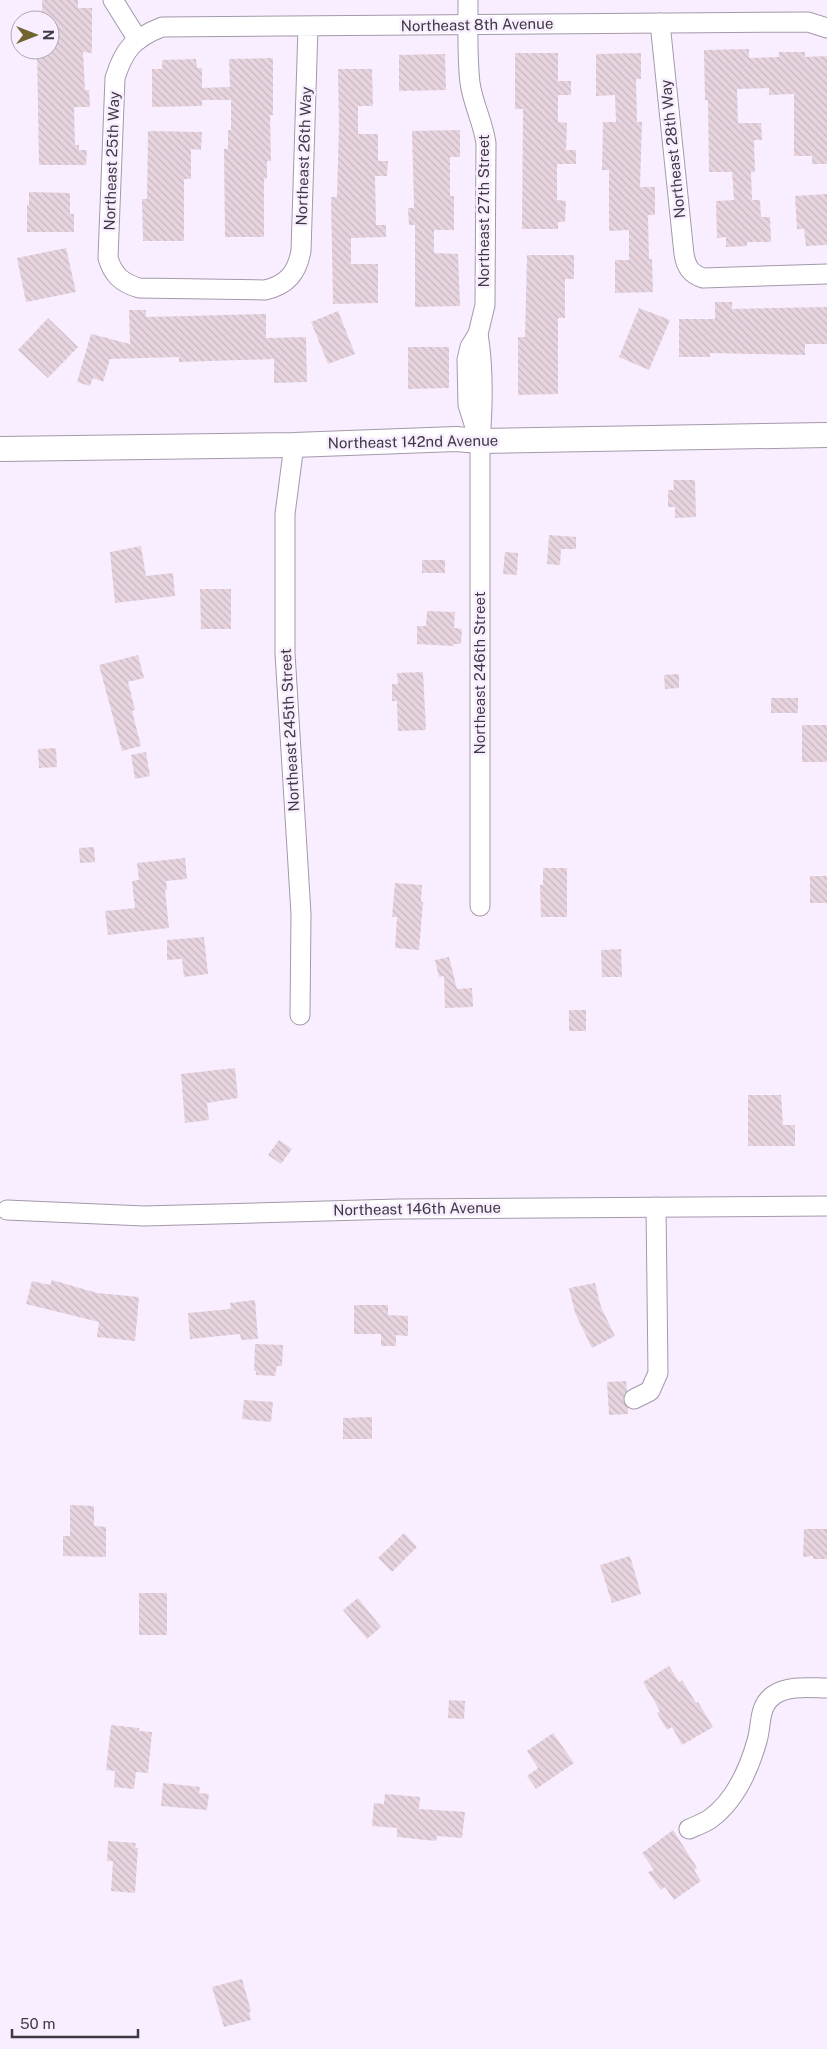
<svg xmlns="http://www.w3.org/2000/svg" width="827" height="2049" viewBox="0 0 827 2049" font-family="'Public Sans',sans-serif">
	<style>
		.building { fill: url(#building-back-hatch) }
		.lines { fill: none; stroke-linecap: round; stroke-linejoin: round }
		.minor-casing { stroke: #a399a9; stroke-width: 21 }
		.major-casing { stroke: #a399a9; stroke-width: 26 }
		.minor { stroke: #fff; stroke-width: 19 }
		.major { stroke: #fff; stroke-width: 24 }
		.labels { text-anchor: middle; stroke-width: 5; stroke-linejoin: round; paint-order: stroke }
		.street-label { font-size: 15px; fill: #3e3a41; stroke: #f9eeff }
	</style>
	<defs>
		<pattern id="building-back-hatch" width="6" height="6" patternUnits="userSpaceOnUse" patternTransform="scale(1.25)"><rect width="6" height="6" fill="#e7d4df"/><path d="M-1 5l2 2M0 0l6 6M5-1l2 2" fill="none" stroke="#c7b7c1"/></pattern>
	</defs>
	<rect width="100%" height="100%" fill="#f9eeff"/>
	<g class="building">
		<polygon points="42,0 78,0 78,8 92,8 92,53 83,52 85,90 89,90 90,107 74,107 75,145 79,145 79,150 87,150 86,165 39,165 37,50 50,50 50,20 42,20"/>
		<polygon points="749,49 749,58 779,57 779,52 805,52 805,57 827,56 827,164 812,164 812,156 794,156 794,94 769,95 769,88 737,89 738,123 761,123 762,140 754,140 755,172 751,172 752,200 760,200 761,217 770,217 771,242 747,242 747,246 726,247 726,237 717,238 716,201 734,200 732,172 709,172 708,100 705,100 704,50"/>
		<polygon points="515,53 558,53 558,81 571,81 571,95 558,95 558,122 567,123 566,150 576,150 576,164 557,164 557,200 566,201 565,222 558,222 558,229 522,229 523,109 515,109"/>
		<polygon points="641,53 641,79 636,79 637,122 642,122 640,187 655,187 655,215 648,215 649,259 652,259 653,292 615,293 615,260 629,260 629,230 609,231 609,170 602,170 603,122 616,122 615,95 596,96 596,54"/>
		<polygon points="445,54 446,90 399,91 399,55"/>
		<polygon points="273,58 273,115 270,115 271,161 267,161 267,178 264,179 264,237 225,237 224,149 228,149 228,130 231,130 231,100 202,100 202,106 152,107 152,69 162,69 162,60 196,59 197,68 202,68 202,88 230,87 229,59"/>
		<polygon points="338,69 372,69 373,106 358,106 358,134 378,134 378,161 388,161 387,176 375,176 376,225 386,225 386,237 351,238 351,264 378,264 378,303 333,304 331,197 337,197 339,125"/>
		<polygon points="460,130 460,157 450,157 450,196 454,196 454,230 434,230 434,253 458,254 460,306 415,307 415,225 409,225 408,208 414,208 412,131"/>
		<polygon points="148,131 202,132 201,150 191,149 191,179 184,179 184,241 143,241 142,199 147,199"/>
		<polygon points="29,192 70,193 70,214 74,214 74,232 27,232 27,205 29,205"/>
		<polygon points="827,194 827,245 806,246 804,229 797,229 795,196"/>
		<polygon points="66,248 76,292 26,302 17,258"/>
		<polygon points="527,255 574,255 574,279 565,279 565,318 558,318 558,394 518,395 518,337 525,337"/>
		<polygon points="715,302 732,302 732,309 827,307 827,344 805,344 805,355 710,353 710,357 679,357 679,319 715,319"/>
		<polygon points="639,308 670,320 649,370 619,357"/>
		<polygon points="129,310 146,310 146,317 266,314 266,338 306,337 307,382 274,383 274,359 179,362 179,357 110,359 103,382 93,378 90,386 77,382 91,334 130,344"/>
		<polygon points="338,311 355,354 328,364 311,322"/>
		<polygon points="48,318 78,347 48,378 18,350"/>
		<polygon points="408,347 449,347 449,388 408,389"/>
		<polygon points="673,480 695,480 696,517 675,518 675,507 668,507 668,490 674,490"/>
		<polygon points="549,535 576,537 576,549 561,549 560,565 547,564"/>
		<polygon points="141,546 146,576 173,573 175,596 115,603 110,552"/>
		<polygon points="505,552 518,553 517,575 503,574"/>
		<rect x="422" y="560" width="23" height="13"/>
		<polygon points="200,589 231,589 231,629 201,629"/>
		<polygon points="427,611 455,612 454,628 462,629 461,644 454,644 454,646 417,644 417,626 426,626"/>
		<polygon points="138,655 144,678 128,682 135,710 132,711 141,746 122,751 99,665"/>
		<polygon points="423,672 426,730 398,731 397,701 392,701 392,684 398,684 397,673"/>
		<polygon points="679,674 679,688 665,689 664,675"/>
		<rect x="771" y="698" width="27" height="15"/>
		<rect x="802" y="725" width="25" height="37"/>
		<polygon points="56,748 57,767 39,768 38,749"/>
		<polygon points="146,752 150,776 135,779 131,755"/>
		<polygon points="94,847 95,862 80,863 79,848"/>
		<polygon points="185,858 187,879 166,881 167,890 165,890 169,928 108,935 105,911 135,908 132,881 139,880 137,863"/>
		<polygon points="543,868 567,868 567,917 541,917 540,885 543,885"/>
		<rect x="810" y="876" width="17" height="27"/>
		<polygon points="395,883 422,885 421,902 423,902 419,950 395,948 397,917 392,917"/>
		<polygon points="204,937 208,974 184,977 182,959 167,960 167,940"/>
		<polygon points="621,949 622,977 602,977 601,950"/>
		<polygon points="449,957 457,989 472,988 473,1007 445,1008 444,976 439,977 435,960"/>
		<rect x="569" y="1010" width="17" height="21"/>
		<polygon points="235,1068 238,1098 207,1103 209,1120 185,1123 181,1074"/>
		<polygon points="748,1095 781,1095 783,1125 795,1125 795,1146 748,1146"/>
		<polygon points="279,1140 292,1149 281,1164 268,1155"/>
		<polygon points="52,1280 97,1293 139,1297 135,1341 97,1337 99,1322 26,1304 32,1281 50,1285"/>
		<polygon points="595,1283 601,1307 615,1336 592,1348 575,1313 569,1288"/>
		<polygon points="255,1300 258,1339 241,1340 240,1334 190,1339 188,1313 231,1309 230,1303"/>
		<polygon points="354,1305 388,1305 388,1315 408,1316 408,1336 396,1335 396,1346 381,1346 381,1334 354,1334"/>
		<polygon points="255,1344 283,1345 282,1366 277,1366 275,1376 256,1375 256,1371 254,1371"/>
		<polygon points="626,1381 627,1391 623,1399 628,1408 628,1414 609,1415 607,1382"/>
		<polygon points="244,1400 273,1402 271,1422 242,1419"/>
		<polygon points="372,1417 372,1439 343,1439 343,1418"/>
		<polygon points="70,1505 94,1506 94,1526 106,1527 106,1557 63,1556 63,1536 70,1536"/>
		<polygon points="804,1529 827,1529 827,1559 813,1559 813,1556 803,1557"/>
		<polygon points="404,1533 417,1547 392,1572 378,1558"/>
		<polygon points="630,1556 641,1594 612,1603 600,1565"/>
		<rect x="139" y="1593" width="28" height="42"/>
		<polygon points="358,1598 381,1627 367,1639 343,1610"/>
		<polygon points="669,1666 679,1682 682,1680 696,1703 698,1702 713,1727 682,1745 672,1727 667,1730 657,1713 660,1711 643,1682"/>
		<polygon points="449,1700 465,1701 464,1719 448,1718"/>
		<polygon points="111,1725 139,1728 139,1731 152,1732 148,1773 136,1772 134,1789 114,1787 115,1771 106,1770"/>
		<polygon points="553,1733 574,1763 536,1789 527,1776 538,1768 527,1751"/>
		<polygon points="163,1783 200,1787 199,1793 209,1794 207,1810 161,1806"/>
		<polygon points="385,1794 420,1797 419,1809 465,1812 462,1838 437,1836 436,1841 397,1837 397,1828 372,1826 374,1803 384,1804"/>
		<polygon points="673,1830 697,1868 694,1870 701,1881 674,1900 665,1887 661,1890 648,1872 654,1870 642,1853"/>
		<polygon points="108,1841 136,1843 135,1848 138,1848 135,1893 111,1891 113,1861 107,1861"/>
		<polygon points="242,1979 251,2011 249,2012 251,2020 224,2027 212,1987"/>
	</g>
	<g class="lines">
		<g class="minor-casing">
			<g id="minor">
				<polyline points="113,0 138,40"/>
				<path d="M 468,0 C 468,27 467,56 470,83 C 473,104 483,122 486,143 L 485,305 L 478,334 L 470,347 L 467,360 L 468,405 L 477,433"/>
				<path d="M 660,23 L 684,254 C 686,267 691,274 703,278 L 827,274"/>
				<path d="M 308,27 L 301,251 C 297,273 287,285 265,290 L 139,288 C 122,283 113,275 108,258 L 115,78 C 124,49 134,38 162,27 L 808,22 L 827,28"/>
				<path d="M 478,334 C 484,370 483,405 480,441 L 480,906"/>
				<polyline points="294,445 285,514 285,653 301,914 300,1015"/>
				<polyline points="7,1210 144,1216 398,1209 827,1206"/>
				<polyline points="634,1399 650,1391 658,1373 656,1207"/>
				<path d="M 689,1829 C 696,1826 704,1823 710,1819 C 735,1801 749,1769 757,1741 C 762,1724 758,1706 774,1695 C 789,1685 810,1688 827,1688"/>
			</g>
		</g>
		<g class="major-casing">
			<polyline id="major" points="0,449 294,445 456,439 480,441 827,435"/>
		</g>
		<use href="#minor" class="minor"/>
		<use href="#major" class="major"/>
	</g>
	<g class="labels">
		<g class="street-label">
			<text transform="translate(477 25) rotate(-1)" y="5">Northeast 8th Avenue</text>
			<text transform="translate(673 149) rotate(-96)" y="5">Northeast 28th Way</text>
			<text transform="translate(304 156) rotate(-88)" y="5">Northeast 26th Way</text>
			<text transform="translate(112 161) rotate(-88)" y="5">Northeast 25th Way</text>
			<text transform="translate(484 211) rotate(-90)" y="5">Northeast 27th Street</text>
			<text transform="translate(413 442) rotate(-1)" y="5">Northeast 142nd Avenue</text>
			<text transform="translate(480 673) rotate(-90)" y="5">Northeast 246th Street</text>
			<text transform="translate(290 730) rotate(-93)" y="5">Northeast 245th Street</text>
			<text transform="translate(417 1209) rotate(-1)" y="5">Northeast 146th Avenue</text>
		</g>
	</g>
	<g transform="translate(35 35) rotate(90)"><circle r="24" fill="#f9eeff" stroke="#aea6b3"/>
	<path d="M0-4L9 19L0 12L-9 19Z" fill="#716431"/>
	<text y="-8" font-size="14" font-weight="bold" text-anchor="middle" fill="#3e3a41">N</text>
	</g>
	<path d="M12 2029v8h126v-8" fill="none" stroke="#3e3a41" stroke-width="2.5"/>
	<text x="20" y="2029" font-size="15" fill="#3e3a41" stroke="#f9eeff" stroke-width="4" paint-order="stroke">50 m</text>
</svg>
